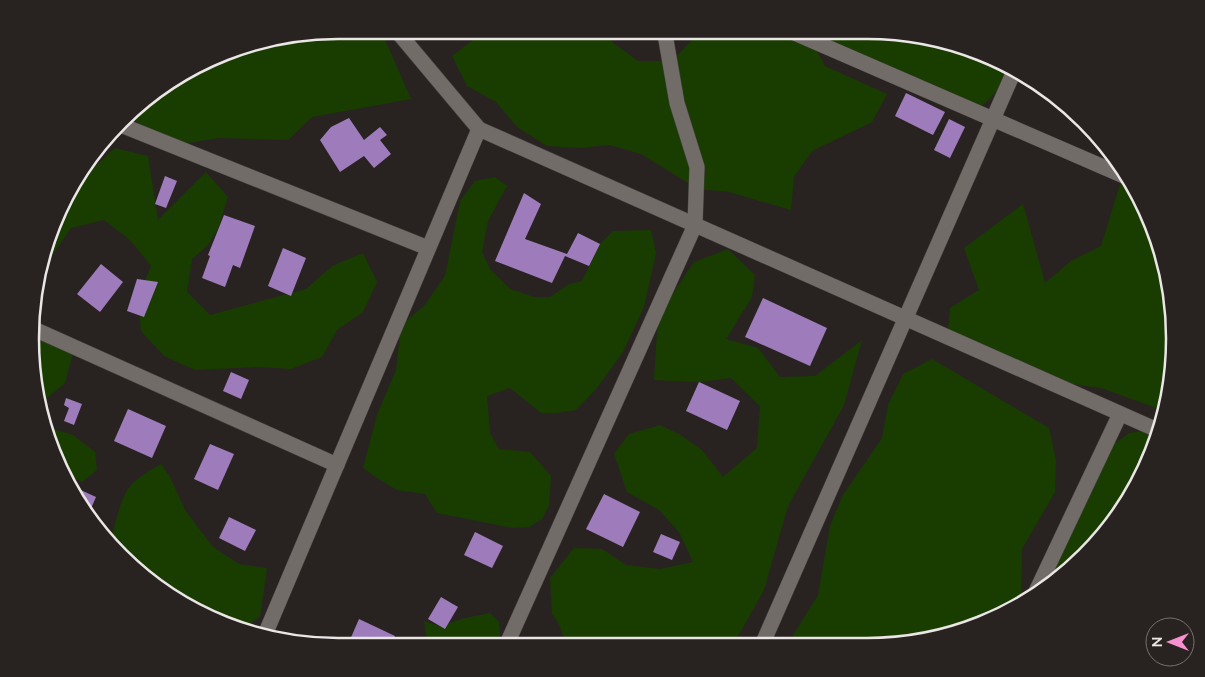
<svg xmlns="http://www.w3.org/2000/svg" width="1205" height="677" viewBox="0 0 1205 677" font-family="Mulish,sans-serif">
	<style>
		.green { fill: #193d01 }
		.building { fill: #9e7cbc }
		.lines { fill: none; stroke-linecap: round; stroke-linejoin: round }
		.minor-casing { stroke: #45413f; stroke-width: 16 }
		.minor { stroke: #726c69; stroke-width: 15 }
		.rim { fill: none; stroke: #eae6e5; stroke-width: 2.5 }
	</style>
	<rect width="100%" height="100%" fill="#282321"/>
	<g class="green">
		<polygon points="339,30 379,30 384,37 411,99 312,117 288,140 219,138 187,143 156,133 129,117 151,94 240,46"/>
		<polygon points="486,30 603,30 612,42 638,61 672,61 701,30 803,31 810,38 825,66 887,94 872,122 812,151 794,177 791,210 729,192 698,189 641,154 610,145 579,148 547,146 517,127 496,102 467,86 452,56"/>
		<polygon points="816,31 886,31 965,46 1014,69 989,100 975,110 825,43"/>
		<polygon points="115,148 148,156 158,220 206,172 228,197 218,229 208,245 192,259 187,292 210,315 306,289 332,266 363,253 377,282 363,312 337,330 322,357 291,369 258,367 195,370 164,356 141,331 138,298 151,266 130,240 104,220 71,228 53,254 42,285 38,289 41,258 82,167 87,162 90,171"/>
		<polygon points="495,177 507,186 488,221 482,252 490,269 510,289 534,297 550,297 569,284 582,281 600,244 613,231 651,230 656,253 644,307 623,352 596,389 576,410 556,413 541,413 510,388 487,396 490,433 499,449 530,452 551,476 549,506 542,519 529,527 512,528 437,513 425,494 397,490 377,478 363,468 377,415 396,370 401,325 424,306 445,276 460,201 475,181"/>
		<polygon points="1126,180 1165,259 1172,379 1162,410 1101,388 1036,379 948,331 950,308 979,290 964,248 1023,204 1045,283 1071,261 1101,246 1121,181"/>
		<path d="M 728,249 L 755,275 L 752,297 L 726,339 L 758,348 L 780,377 L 815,376 L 862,340 L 844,405 L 788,506 L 764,590 L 733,645 L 568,646 C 562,635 560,623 552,614 L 550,578 L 574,548 L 602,549 L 626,565 L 660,569 L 693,562 L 679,532 L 659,510 L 627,492 L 614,454 L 629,434 L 660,425 L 679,434 L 702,450 L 723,477 L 757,448 L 760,406 L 731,378 L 699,382 L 654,380 L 658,316 L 694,262 Z"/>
		<polygon points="33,335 73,353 65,383 41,403 50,428 73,435 95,452 97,470 82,482 63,472 53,456 31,358"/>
		<polygon points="932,359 1049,428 1056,460 1055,492 1022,549 1021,604 966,631 906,644 787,645 818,595 830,526 843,495 882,438 888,405 903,374"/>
		<polygon points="1155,429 1134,493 1085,556 1053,583 1055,547 1100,454 1129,433"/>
		<path d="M 161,464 L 170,477 L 185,510 L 213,547 L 239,564 L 267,568 L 260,617 L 241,629 L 184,606 L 108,543 C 118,524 118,497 134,482 C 142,475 152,469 161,464 Z"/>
		<polygon points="490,613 499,622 501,646 428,646 424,621 440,626 465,618"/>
	</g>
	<g class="building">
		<polygon points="906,93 945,112 933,135 895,116"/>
		<polygon points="349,118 364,140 380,127 387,135 380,140 391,154 374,168 364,156 340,172 320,140 331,127"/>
		<polygon points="949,119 965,127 950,158 934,150"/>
		<polygon points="165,176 177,181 166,208 155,204"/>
		<polygon points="524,193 541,204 525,239 567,254 578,233 600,244 589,266 565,256 552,283 495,261"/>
		<polygon points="224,215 255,226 240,268 233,265 225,287 202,278 210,256 208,255"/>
		<polygon points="283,248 306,258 291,296 268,286"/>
		<polygon points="101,264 123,282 100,312 77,294"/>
		<polygon points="137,279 158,282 144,317 127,311"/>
		<polygon points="763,298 827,328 810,366 745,337"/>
		<polygon points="231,372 249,380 241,399 223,391"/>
		<polygon points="699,382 740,401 727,430 686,411"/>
		<polygon points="66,398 82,404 74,425 64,421 69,408 64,405"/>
		<polygon points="128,409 166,426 152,458 114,441"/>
		<polygon points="210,444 234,454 218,490 194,479"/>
		<polygon points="72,486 96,497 89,513"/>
		<polygon points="604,494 640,512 623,547 586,529"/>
		<polygon points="229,517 256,530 245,551 219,538"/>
		<polygon points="475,532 503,546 492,568 464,555"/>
		<polygon points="661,534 680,542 672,560 653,552"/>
		<polygon points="441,597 458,607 445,629 428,619"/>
		<polygon points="359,619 395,636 390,646 358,646 349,642"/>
	</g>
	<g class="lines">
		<g class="minor-casing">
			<g id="minor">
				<polyline points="396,30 479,129 1155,429"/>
				<polyline points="790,31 1124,176"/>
				<polyline points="121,125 428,248"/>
				<polyline points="34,329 337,465"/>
				<polyline points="1033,598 1120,414"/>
				<polyline points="264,637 479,129"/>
				<polyline points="762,645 1015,69"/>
				<polyline points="506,646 695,225 697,167 677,103 666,40 668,30"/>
			</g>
		</g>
		<use href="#minor" class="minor"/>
	</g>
	<path d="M0 0H1205V677H0ZM338 39H867A299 299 0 0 1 1166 338V339A299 299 0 0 1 867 638H338A299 299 0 0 1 39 339V338A299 299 0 0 1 338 39Z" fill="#282321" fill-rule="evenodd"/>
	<path class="rim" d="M338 39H867A299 299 0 0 1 1166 338V339A299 299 0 0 1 867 638H338A299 299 0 0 1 39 339V338A299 299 0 0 1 338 39Z"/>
	<g transform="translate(1170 642) rotate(270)"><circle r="24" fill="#282321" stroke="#76716f"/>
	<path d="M0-4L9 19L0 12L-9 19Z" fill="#f690cf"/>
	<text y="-8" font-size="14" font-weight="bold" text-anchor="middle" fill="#eae6e5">N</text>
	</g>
</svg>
